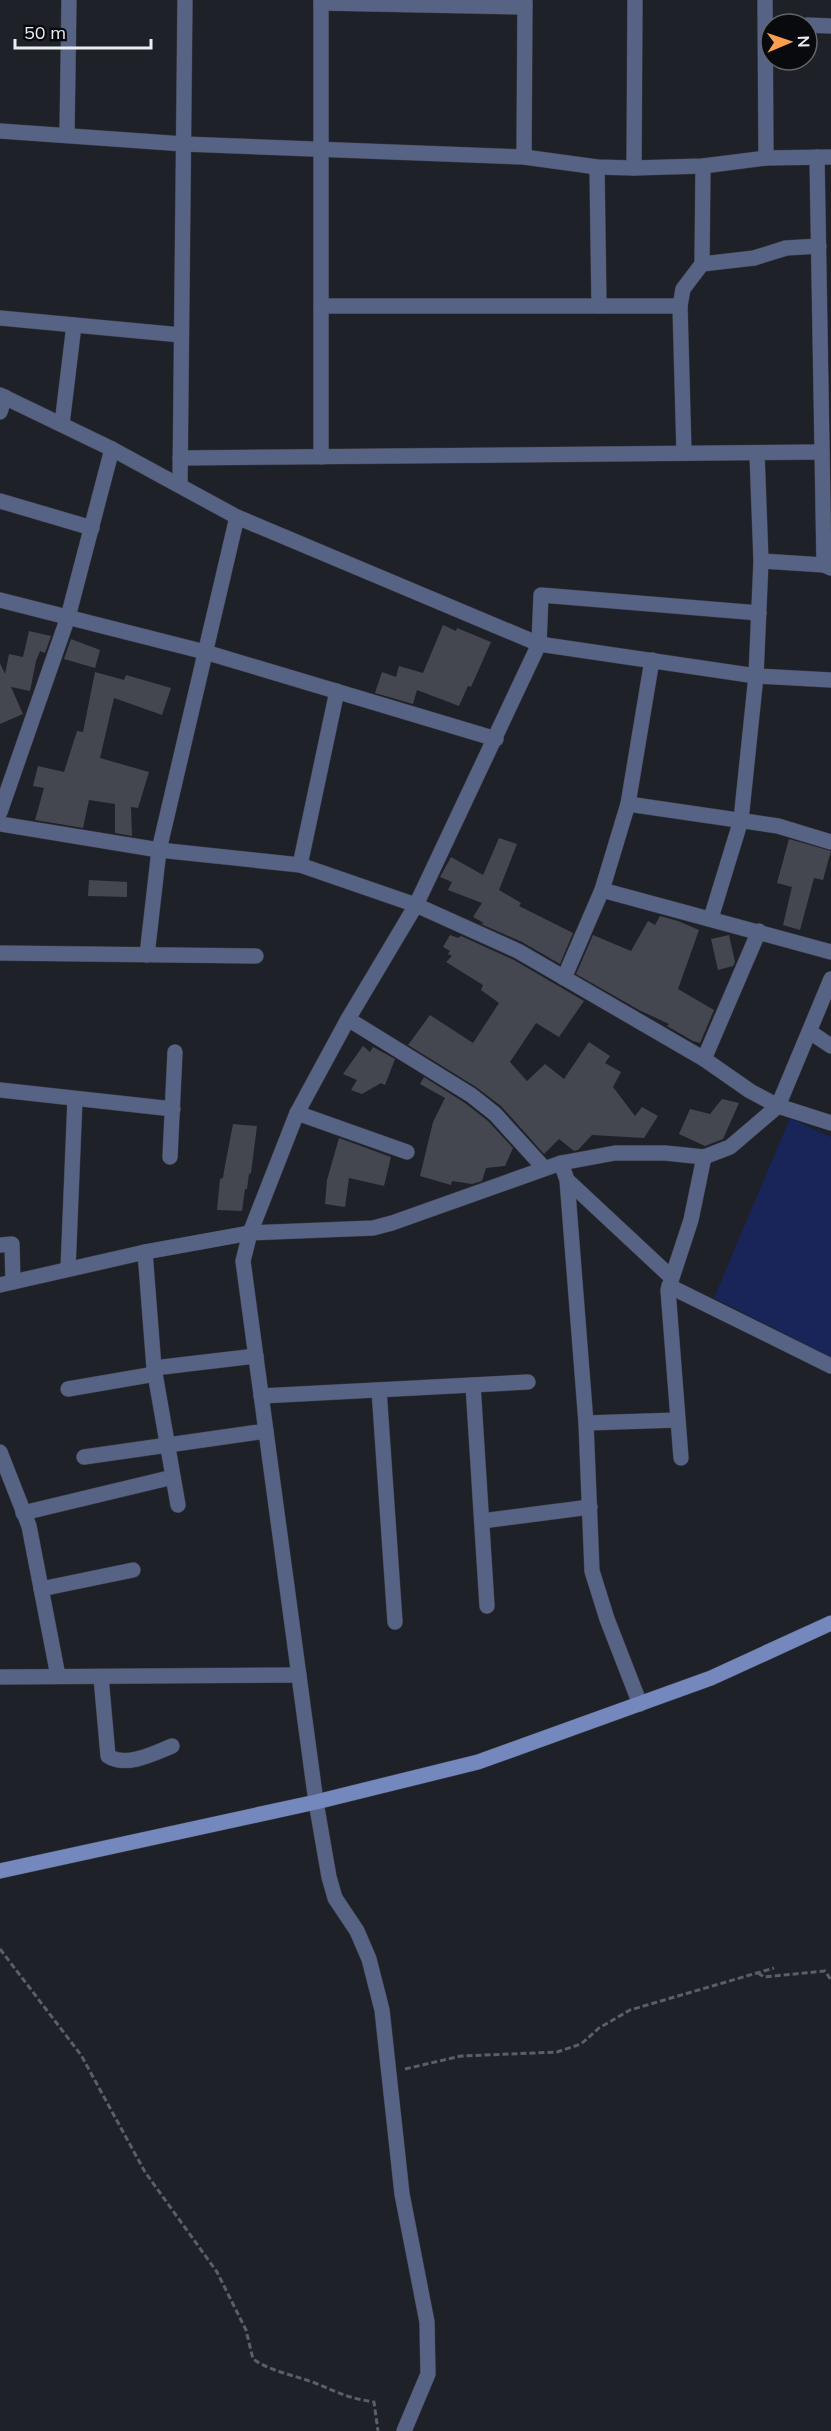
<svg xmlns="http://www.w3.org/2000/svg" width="831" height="2431" viewBox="0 0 831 2431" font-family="Mulish,sans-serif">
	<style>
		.green { fill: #192558 }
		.building { fill: #444750 }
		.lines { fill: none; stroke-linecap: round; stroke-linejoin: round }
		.street-casing { stroke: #3b3e44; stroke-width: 16 }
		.secondary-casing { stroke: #3b3e44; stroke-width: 16 }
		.path { stroke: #5c5e65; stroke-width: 3; stroke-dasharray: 6 3; stroke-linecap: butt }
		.street { stroke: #576385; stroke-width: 15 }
		.secondary { stroke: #7588be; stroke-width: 15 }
	</style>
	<rect width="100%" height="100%" fill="#1e2128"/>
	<polygon class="green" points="790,1118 831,1137 831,1357 714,1298"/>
	<g class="building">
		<polygon points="443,625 456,631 457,628 491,642 471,687 468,686 459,706 417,690 413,704 375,693 382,672 396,677 399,666 423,673"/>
		<polygon points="29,631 51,636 45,653 40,651 36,661 30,691 11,687 23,714 0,724 0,663 5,674 9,654 23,657"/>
		<polygon points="71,639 100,650 95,668 64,659"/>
		<polygon points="95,672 124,680 126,675 171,688 162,715 114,698 100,758 149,772 138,808 131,807 132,836 115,833 115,804 89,800 83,828 35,820 44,788 33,786 38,766 64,772 77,731 83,732"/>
		<polygon points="499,838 517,844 499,890 521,903 519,906 573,933 560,964 522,942 481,924 484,923 473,917 482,903 448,890 452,882 440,877 451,857 483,875"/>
		<polygon points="789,839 831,851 823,880 814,878 800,930 783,925 792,887 777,883"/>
		<polygon points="89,880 127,882 127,897 88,896"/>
		<polygon points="660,916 678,921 699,930 678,989 714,1010 700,1043 693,1041 667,1026 669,1024 639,1010 576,974 593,935 631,951 648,921 655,925"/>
		<polygon points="450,935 458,938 461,936 514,960 584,1001 559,1037 536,1023 510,1062 527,1081 545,1064 564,1079 589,1042 610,1056 605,1063 621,1072 613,1087 635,1116 642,1107 658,1116 644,1138 592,1135 578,1150 574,1151 559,1139 544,1154 501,1106 476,1087 408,1045 430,1015 473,1043 499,1003 481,990 483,985 446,962 452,956 448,954 450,951 443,947"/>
		<polygon points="729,935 735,962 733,966 718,970 711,939"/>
		<polygon points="363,1046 370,1052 373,1047 395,1059 385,1085 381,1083 362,1094 351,1090 357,1080 343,1074"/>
		<polygon points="424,1077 465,1103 488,1121 513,1148 505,1166 486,1168 482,1181 472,1184 452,1181 451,1185 420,1176 433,1122 445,1098 420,1084"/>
		<polygon points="722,1099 739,1103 723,1139 705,1146 679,1134 690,1109 710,1114"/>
		<polygon points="233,1124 257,1126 251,1173 249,1174 247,1189 245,1189 242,1211 217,1210 220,1179 223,1178 224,1171"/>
		<polygon points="339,1138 391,1157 384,1186 349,1178 345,1207 325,1204 327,1180"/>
	</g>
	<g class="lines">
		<g class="street-casing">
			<g id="street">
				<polyline points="765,0 766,158"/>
				<polyline points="321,3 525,7"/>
				<polyline points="807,25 831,26"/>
				<polyline points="0,131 184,144 524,157 597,167 634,168 703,166 766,158 831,157"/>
				<polyline points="67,134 69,0"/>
				<polyline points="524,157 525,0"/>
				<polyline points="817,157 824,565"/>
				<polyline points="597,167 599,306"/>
				<polyline points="634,168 635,0"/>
				<polyline points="702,264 754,258 786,248 819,246"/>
				<polyline points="321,306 680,306"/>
				<polyline points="0,318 181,335"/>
				<polyline points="0,395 112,449 237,517 539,644 756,676 831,680"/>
				<polyline points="0,412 5,397"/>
				<polyline points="62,424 74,325"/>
				<polyline points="684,453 680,306 683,289 702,264 703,166"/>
				<polyline points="321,457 321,0"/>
				<polyline points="180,458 822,452"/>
				<polyline points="180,485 185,0"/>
				<polyline points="0,501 92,528"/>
				<polyline points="761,561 824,565 831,568"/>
				<polyline points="0,600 205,652 496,739"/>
				<polyline points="628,804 778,826 831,842"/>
				<polyline points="0,812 68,617 112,449"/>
				<polyline points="0,824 159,850 300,865 416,905 518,951 704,1059 750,1091 778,1106 831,1123"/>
				<polyline points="300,865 337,691"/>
				<polyline points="602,890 831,952"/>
				<polyline points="711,918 741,820 756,676 761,561 757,453"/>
				<polyline points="0,953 256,956"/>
				<polyline points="147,955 159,850 237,517"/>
				<polyline points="564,978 602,890 628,804 652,660"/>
				<polyline points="348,1019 471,1095 495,1114 544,1168"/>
				<polyline points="810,1032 831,1046"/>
				<polyline points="704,1059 759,931"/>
				<polyline points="0,1090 173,1109"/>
				<polyline points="297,1113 407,1152"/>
				<polyline points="170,1157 175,1052"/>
				<polyline points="561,1163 567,1180 586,1423 592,1571 607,1619 640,1704"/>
				<polyline points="567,1180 671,1277"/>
				<polyline points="0,1245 12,1244 13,1282"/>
				<polyline points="145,1252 154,1368 178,1505"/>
				<polyline points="68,1269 75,1099"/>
				<polyline points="0,1285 145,1252 250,1233 373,1228 392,1223 561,1163 615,1153 665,1153 704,1157 730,1147 778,1106 831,979"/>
				<polyline points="669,1286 831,1366"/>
				<polyline points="154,1368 256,1356"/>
				<polyline points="473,1385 487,1606"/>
				<polyline points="68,1389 155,1374"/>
				<polyline points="379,1390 395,1622"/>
				<polyline points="261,1396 528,1382"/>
				<polyline points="586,1423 678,1420"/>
				<polyline points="0,1452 29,1526 58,1676"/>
				<polyline points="84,1457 266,1431"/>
				<polyline points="681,1458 668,1290 691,1220 704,1157"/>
				<polyline points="23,1513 173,1477"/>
				<polyline points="482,1521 590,1507"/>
				<polyline points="41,1589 133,1570"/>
				<polyline points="0,1677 299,1675"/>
				<path d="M 101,1677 L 108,1756 C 126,1768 155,1753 172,1746"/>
				<polyline points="404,2431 428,2374 427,2322 402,2194 382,2010 369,1959 357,1931 335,1898 329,1877 316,1802 243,1261 250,1233 297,1113 348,1019 416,905 539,644 541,595 759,613"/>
			</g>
		</g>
		<g class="secondary-casing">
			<polyline id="secondary" points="0,1871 316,1802 478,1762 711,1678 831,1623"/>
		</g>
		<g class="path">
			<path d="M 0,1949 L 81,2055 L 145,2172 L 217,2272 L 246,2330 L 253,2359 C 272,2372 294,2375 315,2383 C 339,2393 348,2398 374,2402 L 378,2431"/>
			<polyline points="758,1973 764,1977 825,1971 831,1980"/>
			<polyline points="405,2069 461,2056 557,2052 581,2044 599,2028 630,2010 774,1968"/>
		</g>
		<use href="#street" class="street"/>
		<use href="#secondary" class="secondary"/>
	</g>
	<g transform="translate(789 42) rotate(88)"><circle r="28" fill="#090a0e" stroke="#63656a" stroke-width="1.5"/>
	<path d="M0-4.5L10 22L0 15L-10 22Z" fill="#fa9f4f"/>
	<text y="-9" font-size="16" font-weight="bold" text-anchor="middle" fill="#ebedf3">N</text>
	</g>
	<path d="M15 39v9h136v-9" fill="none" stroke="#ebedf3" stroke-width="3"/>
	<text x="24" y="39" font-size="18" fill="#ebedf3" stroke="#090a0e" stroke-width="4.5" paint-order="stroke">50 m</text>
</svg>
